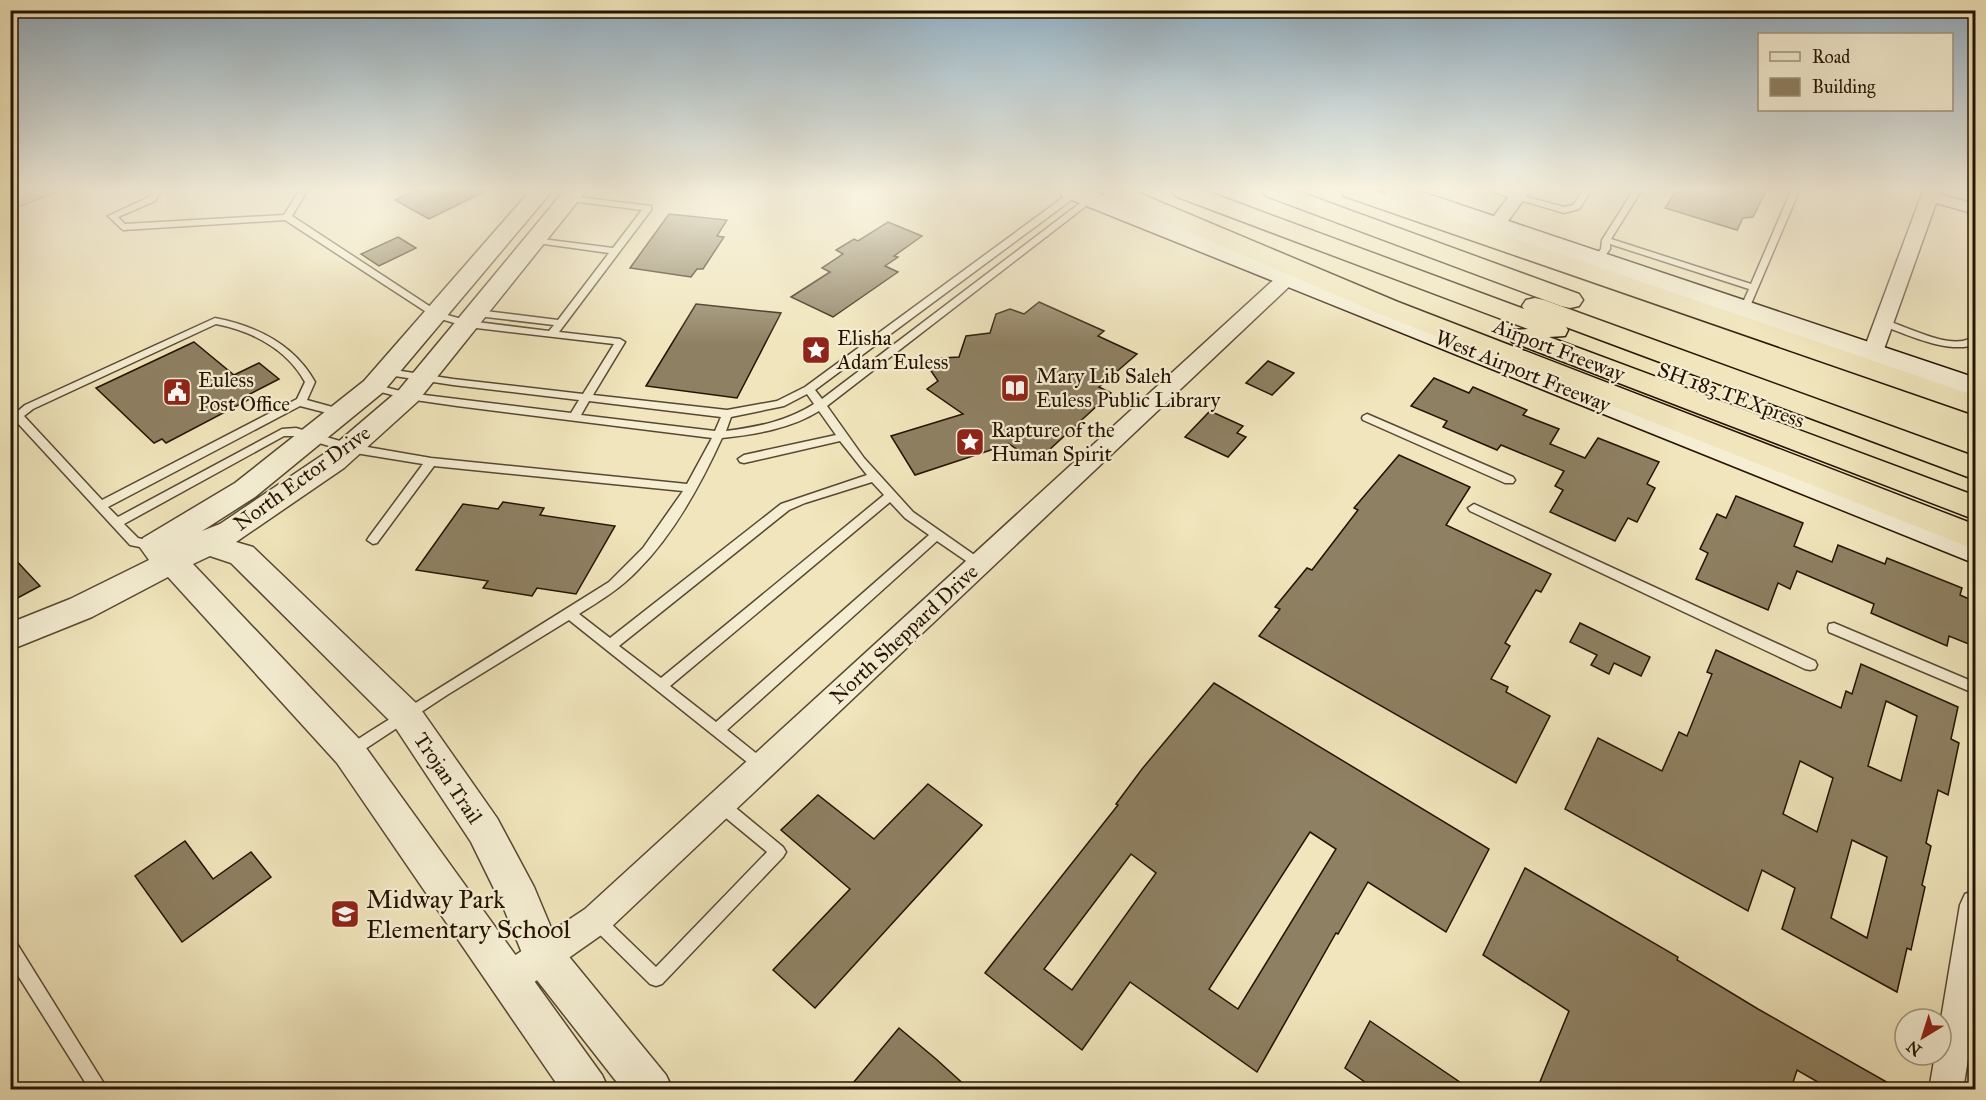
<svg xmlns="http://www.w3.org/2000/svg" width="1986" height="1100" viewBox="0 0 1986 1100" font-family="'IM FELL Great Primer',serif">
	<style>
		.green { fill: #cdc19c; stroke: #786a4e; stroke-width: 1.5 }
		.building { fill: #8e8062; stroke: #241301; stroke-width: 1.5; fill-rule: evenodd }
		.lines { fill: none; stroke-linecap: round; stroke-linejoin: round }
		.service-casing { stroke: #574830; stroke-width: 3 }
		.minor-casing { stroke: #574830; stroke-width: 3 }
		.tertiary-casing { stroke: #574830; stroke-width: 3 }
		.secondary-casing { stroke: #241301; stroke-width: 3 }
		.motorway-casing { stroke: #241301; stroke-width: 3 }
		.service { fill: #f5eed3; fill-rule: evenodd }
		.minor { fill: #f5eed3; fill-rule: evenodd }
		.tertiary { fill: #f5eed3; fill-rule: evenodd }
		.secondary { fill: #f5eed3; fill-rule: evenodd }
		.motorway { fill: #f0e5bc; fill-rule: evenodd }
		.labels { text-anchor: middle; stroke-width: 4.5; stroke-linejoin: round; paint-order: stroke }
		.poi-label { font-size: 21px; fill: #241301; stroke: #f5eed3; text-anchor: start }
		.street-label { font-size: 21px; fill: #241301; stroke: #f5eed3 }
		.near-poi-label { font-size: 26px; fill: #241301; stroke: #f5eed3; text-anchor: start }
	</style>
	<rect width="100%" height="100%" fill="#f0e5bc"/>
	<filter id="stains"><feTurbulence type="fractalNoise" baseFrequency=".00333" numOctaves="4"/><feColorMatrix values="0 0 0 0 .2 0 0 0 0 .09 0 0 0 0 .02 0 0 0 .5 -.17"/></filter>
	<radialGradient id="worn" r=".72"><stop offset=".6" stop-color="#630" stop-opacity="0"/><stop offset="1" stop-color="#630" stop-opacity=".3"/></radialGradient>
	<polygon class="green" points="11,191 59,191 11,210"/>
	<g class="building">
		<polygon points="414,191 486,191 429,219 395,200"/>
		<polygon points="1676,191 1766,191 1753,217 1743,218 1737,230 1665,208"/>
		<polygon points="669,214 727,220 717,236 724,237 703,269 697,269 691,277 630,268"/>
		<polygon points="888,222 922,236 894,256 898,257 885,266 898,272 833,317 791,297 830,272 822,268 843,254 836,250 854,239 858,241"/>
		<polygon points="398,237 416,248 379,266 361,254"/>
		<polygon points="1039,302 1104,331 1098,336 1137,354 1099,387 1111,393 1036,462 1009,444 915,475 891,436 963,414 927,389 938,381 927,365 942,358 959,357 966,336 990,333 996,314 1010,309 1024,314"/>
		<polygon points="696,304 781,313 737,398 646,386"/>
		<polygon points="194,342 234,375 259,363 279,379 246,396 250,399 166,443 162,439 154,443 96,388"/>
		<polygon points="1268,361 1294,373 1272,395 1246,383"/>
		<polygon points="1434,378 1469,393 1473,387 1527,410 1523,415 1559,429 1550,444 1585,458 1598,438 1659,462 1647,484 1655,488 1637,522 1628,518 1615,541 1550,512 1563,490 1555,486 1564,471 1501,445 1497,450 1443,427 1447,421 1411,406"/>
		<polygon points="1210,411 1243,426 1237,433 1246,437 1228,457 1185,437"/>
		<polygon points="1399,455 1470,487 1446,525 1551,574 1541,592 1536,590 1505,643 1510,646 1491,679 1508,687 1506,692 1550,716 1516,783 1259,636 1280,609 1275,607 1307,568 1312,570 1358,510 1354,508"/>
		<polygon points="1736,496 1803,523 1794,546 1832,562 1838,545 1885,564 1887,558 1962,588 1960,595 1976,602 1976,647 1949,636 1947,646 1871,613 1874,604 1797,571 1790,589 1778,583 1768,610 1696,579 1708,553 1700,549 1717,514 1726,518"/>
		<polygon points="503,502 544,508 540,515 615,526 576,594 537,588 532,596 483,588 488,581 416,570 463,504 498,509"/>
		<polygon points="10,554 40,586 10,602"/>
		<polygon points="1580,623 1650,657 1641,676 1614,663 1609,674 1591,665 1597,655 1570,642"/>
		<path d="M 1716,650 L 1841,708 L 1846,691 L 1852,694 L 1861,664 L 1958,707 L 1951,739 L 1959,743 L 1948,795 L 1938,790 L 1926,843 L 1931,846 L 1922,885 L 1925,887 L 1911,950 L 1907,948 L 1897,992 L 1782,929 L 1795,888 L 1762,870 L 1748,911 L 1565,809 L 1598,738 L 1662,771 L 1679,732 L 1687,736 L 1712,674 L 1707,672 ZM 1886,701 L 1917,716 L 1901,781 L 1868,766 ZM 1800,761 L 1833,778 L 1817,832 L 1783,814 ZM 1852,840 L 1887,857 L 1867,938 L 1831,918 Z"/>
		<path d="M 1214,683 L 1489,849 L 1446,932 L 1368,882 L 1338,934 L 1336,933 L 1257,1072 L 1130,982 L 1082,1050 L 985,973 L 1118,805 L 1116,804 L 1142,769 ZM 1310,832 L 1336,849 L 1238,1009 L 1209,989 ZM 1131,854 L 1156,873 L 1072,990 L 1044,969 Z"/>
		<polygon points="928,784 982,825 815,1008 773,970 850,889 781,830 818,795 874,839"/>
		<polygon points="185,841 213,879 251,852 271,877 182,942 135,876"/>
		<polygon points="1525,868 1678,957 1677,960 1758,1009 1899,1089 1830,1089 1797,1070 1791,1089 1537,1089 1569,1011 1483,955"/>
		<polygon points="1370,1021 1470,1089 1375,1089 1345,1068"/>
		<polygon points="899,1028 936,1059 969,1089 848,1089"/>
	</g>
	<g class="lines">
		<g class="service-casing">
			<g id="service">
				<path d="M 153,191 L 162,191 L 155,201 L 118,217 L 125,224 L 284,215 L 299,191 L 307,191 L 292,216 L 440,313 L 469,321 L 549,331 L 554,325 L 477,316 L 472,313 L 477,310 L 558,320 L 609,253 L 537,243 L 534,242 L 534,238 L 613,248 L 642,210 L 571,201 L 567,198 L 568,196 L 651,206 L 651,210 L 559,332 L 620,339 L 625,342 L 593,395 L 727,410 L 777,401 L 805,387 L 1072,191 L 1078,191 L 1078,195 L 815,390 L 822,399 L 1088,197 L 1095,199 L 827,406 L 864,458 L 913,512 L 983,561 L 985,564 L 983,567 L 975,567 L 937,541 L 727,730 L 767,762 L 769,766 L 767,770 L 762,772 L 757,770 L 569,620 L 447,695 L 356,755 L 351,757 L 346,755 L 344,751 L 346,747 L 369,732 L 609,582 L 643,548 L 683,491 L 434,466 L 377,543 L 373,544 L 367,540 L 369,537 L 423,464 L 349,452 L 296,436 L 284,436 L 124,524 L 138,538 L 158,543 L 160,546 L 154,550 L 130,545 L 13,418 L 12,416 L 25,405 L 215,318 C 256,326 294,344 315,382 L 307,400 L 347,411 L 348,413 L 343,417 L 300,406 L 108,507 L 118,517 L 282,429 L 296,428 L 350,444 L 431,458 L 687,484 L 712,438 L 457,406 L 408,399 L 369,389 L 368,387 L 373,384 L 408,393 L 571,413 L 579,400 L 453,385 L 388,375 L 383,372 L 388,369 L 453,379 L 583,394 L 614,344 L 468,327 L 434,317 L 285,220 L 123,230 L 108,216 L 149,197 ZM 216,324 C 252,331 287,349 305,382 L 297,399 L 102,500 L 24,416 L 33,409 ZM 807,394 L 814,404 C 787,421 758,427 726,431 L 731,417 L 784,406 ZM 589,401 L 721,417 L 715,431 L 581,415 ZM 819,411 L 836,435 L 744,455 L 738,459 L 740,462 L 744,463 L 840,441 L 867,475 L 781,504 L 610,638 L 579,614 C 600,601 621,588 638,570 C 674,534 701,484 722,438 C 756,434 790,429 819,411 ZM 872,482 L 884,495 L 661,678 L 619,646 L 789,510 L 805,503 ZM 890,502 L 905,518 L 929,535 L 716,722 L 670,686 Z"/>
				<polygon points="1489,191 1504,191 1564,207 1573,205 1583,191 1591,191 1579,209 1564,213"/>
				<polygon points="1633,191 1641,191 1611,239 1751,284 1791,191 1799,191 1748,311 1742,311 1740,309 1749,289 1610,244 1610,249 1601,261 1595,261 1593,259 1601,249 1602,240"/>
				<path d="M 1884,320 C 1907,326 1947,349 1969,339 L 1971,333 L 1976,330 L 1976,344 C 1949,355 1906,334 1881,325 L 1881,321 Z"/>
				<polygon points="1367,414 1513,477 1515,480 1513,483 1505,483 1363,420 1362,418 1363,416"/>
				<polygon points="1474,504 1815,661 1817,665 1815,669 1810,670 1805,669 1470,511 1468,508"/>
				<polygon points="1834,623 1976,683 1976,694 1829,632 1828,628 1829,624"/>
				<polygon points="720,797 725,799 783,847 786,852 783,857 662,984 656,986 650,984 590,925 588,920 590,915 596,912 602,915 656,967 767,852 715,809 713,804 715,799"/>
				<polygon points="10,940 16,942 108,1090 90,1090 10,963"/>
			</g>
		</g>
		<g class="minor-casing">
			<g id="minor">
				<polygon points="1513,191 1530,191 1502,229 1490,229 1487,225"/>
				<polygon points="1923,191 1940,191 1939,194 1976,204 1976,214 1936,203 1883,352 1880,356 1866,356 1863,352"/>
				<polygon points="1287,272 1296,278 1294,282 607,931 523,990 511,994 499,990 495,978 499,966 585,909 1280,274"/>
				<polygon points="1976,890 1976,1010 1963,1090 1929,1090 1935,1055 1941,1055 1941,1019 1960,905 1965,894"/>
			</g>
		</g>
		<g class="tertiary-casing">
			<polygon id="tertiary" points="530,191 552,191 382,393 255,497 202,531 220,524 324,454 399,390 564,191 586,191 417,402 344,468 236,542 253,547 417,704 497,818 534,887 557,942 666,1075 673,1090 623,1090 529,970 504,909 471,842 393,724 231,563 210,556 193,564 361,741 602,1075 609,1090 561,1090 337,763 168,577 92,617 10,650 10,623 70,599 149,560 139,546 143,538 235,483 364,381"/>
		</g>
		<g class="secondary-casing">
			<g id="secondary">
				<polygon points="1059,191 1092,191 1976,539 1976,564 1062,196"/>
				<polygon points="1384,191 1419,191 1976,378 1976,397 1387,196"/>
			</g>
		</g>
		<g class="motorway-casing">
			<g id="motorway">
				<polygon points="1102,191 1134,191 1398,302 1976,525 1976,550 1380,314 1105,196"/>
				<polygon points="1172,191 1206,191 1524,309 1522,306 1526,300 1535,298 1544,300 1976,457 1976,480 1566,327 1568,330 1565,336 1549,337 1976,496 1976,520 1512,342 1508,336 1512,330 1528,329 1175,196"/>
				<polygon points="1263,191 1297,191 1579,294 1583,300 1579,306 1570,308 1561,306 1266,196"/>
				<polygon points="1341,191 1376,191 1976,396 1976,415 1344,196"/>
			</g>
		</g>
		<use href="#service" class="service"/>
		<use href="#minor" class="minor"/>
		<use href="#tertiary" class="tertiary"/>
		<use href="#secondary" class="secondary"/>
		<use href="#motorway" class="motorway"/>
	</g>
	<linearGradient id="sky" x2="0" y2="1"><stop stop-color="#8fabbd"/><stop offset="0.55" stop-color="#f8f3e1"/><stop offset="1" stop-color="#f8f3e1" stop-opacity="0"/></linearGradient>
	<rect width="1986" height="345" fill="url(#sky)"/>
	<defs>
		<g id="sight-square" transform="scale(1.5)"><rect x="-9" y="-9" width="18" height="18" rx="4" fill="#8f2418" stroke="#f5eed3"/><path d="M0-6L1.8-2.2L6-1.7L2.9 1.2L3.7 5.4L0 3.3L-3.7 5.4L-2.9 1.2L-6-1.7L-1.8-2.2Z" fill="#fff"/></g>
		<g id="library-square" transform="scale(1.5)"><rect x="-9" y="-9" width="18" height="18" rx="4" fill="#8f2418" stroke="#f5eed3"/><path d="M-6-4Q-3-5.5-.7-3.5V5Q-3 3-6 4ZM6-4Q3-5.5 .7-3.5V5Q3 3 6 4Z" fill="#fff"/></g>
		<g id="civic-square" transform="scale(1.5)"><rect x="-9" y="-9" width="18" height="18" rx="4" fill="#8f2418" stroke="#f5eed3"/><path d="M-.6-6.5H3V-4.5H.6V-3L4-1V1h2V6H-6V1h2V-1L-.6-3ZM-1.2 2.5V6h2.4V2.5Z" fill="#fff"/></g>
		<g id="school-square" transform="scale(1.5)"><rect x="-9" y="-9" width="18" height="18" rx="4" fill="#8f2418" stroke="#f5eed3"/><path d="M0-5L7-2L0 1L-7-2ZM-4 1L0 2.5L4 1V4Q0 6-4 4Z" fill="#fff"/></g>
	</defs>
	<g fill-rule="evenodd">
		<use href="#sight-square" x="816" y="350"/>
		<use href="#library-square" x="1015" y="388"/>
		<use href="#civic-square" x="177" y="392"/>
		<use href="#sight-square" x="970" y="442"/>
		<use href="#school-square" x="345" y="914"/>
	</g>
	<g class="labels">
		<g class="poi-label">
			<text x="837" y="345">Elisha<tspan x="837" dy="24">Adam Euless</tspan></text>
			<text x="1036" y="383">Mary Lib Saleh<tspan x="1036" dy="24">Euless Public Library</tspan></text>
			<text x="198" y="387">Euless<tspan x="198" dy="24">Post Office</tspan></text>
			<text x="991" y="437">Rapture of the<tspan x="991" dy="24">Human Spirit</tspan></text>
		</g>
		<g class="street-label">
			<text transform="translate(1559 350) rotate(21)" y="7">Airport Freeway</text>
			<text transform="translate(1523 371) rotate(22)" y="7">West Airport Freeway</text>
			<text transform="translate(1731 395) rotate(20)" y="7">SH 183 TEXpress</text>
			<text transform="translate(302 478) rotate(-36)" y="7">North Ector Drive</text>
			<text transform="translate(904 634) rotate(-43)" y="7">North Sheppard Drive</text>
			<text transform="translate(448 778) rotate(56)" y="7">Trojan Trail</text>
		</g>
		<g class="near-poi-label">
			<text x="366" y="908">Midway Park<tspan x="366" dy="30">Elementary School</tspan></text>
		</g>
	</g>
	<rect width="1986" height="1100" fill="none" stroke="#f0e5bc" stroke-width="36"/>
	<rect x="12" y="12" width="1962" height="1076" fill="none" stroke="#241301" stroke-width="3"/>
	<rect x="18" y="18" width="1950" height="1064" fill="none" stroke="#241301" stroke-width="1.5"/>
	<rect x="1758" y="33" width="195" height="78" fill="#f5eed3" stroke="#a1967f" stroke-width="1.5"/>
	<rect x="1770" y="52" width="30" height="9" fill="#f5eed3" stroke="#a1967f" stroke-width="1.5"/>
	<text x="1812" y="63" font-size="18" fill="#241301">Road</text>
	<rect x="1770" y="78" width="30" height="18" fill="#8e8062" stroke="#a1967f" stroke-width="1.5"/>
	<text x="1812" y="93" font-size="18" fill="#241301">Building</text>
	<g transform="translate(1923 1037) rotate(218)"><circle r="28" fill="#f5eed3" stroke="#a1967f" stroke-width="1.5"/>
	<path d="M0-4.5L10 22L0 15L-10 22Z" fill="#8f2418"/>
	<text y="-9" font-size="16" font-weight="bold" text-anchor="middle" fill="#241301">N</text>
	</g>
	<rect width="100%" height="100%" filter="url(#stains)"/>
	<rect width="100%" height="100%" fill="url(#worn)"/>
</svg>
